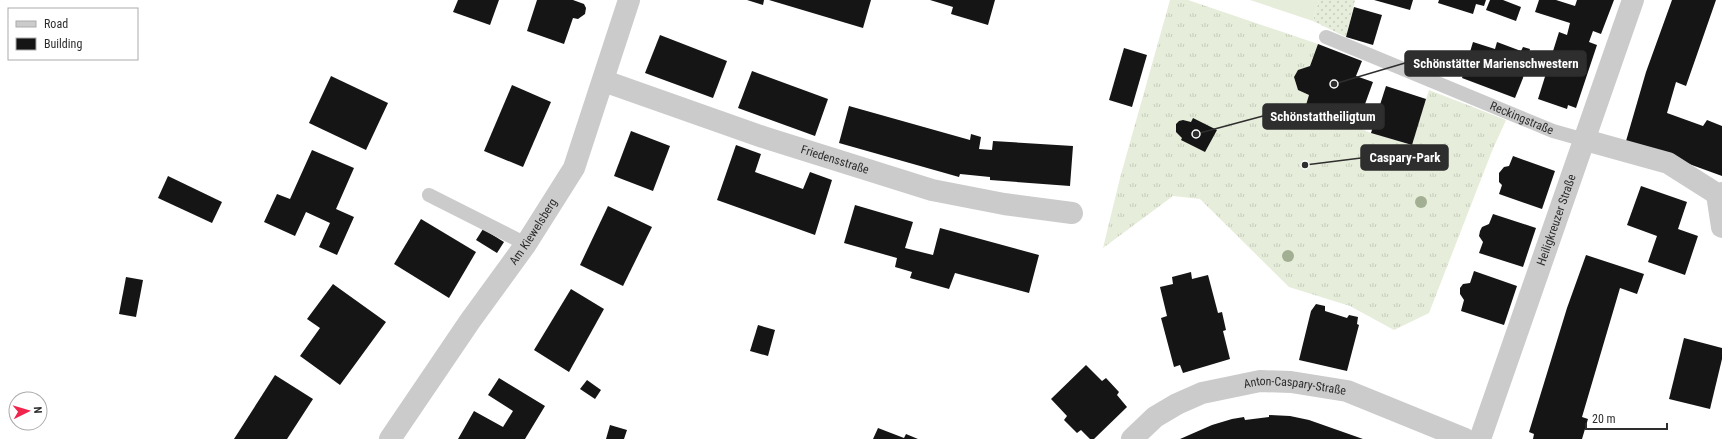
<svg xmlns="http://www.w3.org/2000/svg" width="1722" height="439" viewBox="0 0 1722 439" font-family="'Roboto Condensed',sans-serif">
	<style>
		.grass { fill: url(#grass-tufts) }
		.garden { fill: url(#garden-dots) }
		.pitch { fill: #e6edda }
		.building { fill: #151515 }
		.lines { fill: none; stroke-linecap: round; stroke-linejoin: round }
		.service { stroke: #cbcbcb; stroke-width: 14 }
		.minor { stroke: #cbcbcb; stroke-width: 22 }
		.tree { fill: #a3af92 }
		.labels { text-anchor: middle; stroke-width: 4; stroke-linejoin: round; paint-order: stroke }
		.street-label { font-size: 12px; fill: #2e2e2e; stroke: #fff }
		.leader { fill: none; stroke: #2e2e2e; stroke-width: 1.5 }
		.callout-dot { fill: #2e2e2e; stroke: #fff; stroke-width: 1.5 }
		.callout { fill: #2e2e2e; stroke: #2e2e2e; stroke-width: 1.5 }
		.callout-label { font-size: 13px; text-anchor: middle; font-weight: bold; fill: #fff }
	</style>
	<defs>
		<pattern id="grass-tufts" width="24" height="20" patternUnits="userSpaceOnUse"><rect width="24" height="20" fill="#e6edda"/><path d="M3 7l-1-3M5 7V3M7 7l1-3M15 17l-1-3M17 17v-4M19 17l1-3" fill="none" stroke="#c6ccbb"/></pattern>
		<pattern id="garden-dots" width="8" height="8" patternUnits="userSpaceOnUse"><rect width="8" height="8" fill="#e6edda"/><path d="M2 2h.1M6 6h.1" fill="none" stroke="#c6ccbb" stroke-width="1.8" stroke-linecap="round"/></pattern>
	</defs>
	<rect width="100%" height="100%" fill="#fff"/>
	<polygon class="grass" points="1170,0 1188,0 1318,44 1310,66 1299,70 1294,77 1298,90 1309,95 1307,105 1313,107 1310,117 1327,122 1330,116 1371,133 1411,145 1429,90 1506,120 1492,151 1429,313 1394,330 1350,306 1289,287 1200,199 1173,196 1103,248 1120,178"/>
	<polygon class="garden" points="1319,0 1355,0 1346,37 1313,21"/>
	<polygon class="pitch" points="1250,0 1319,0 1313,21"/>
	<g class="building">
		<polygon points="458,0 499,0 490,25 453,12"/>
		<polygon points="537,0 573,0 584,4 586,8 585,14 578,19 573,18 564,44 527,31"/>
		<polygon points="747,0 764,0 763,5"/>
		<polygon points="769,0 871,0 863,28"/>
		<polygon points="930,0 995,0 988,25 951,14 953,7"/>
		<polygon points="1374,0 1413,0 1410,10"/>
		<polygon points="1439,0 1486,0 1484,6 1476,4 1473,14 1438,3"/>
		<polygon points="1490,0 1503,0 1521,7 1516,21 1486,10"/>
		<polygon points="1539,0 1556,0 1575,6 1577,0 1614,0 1601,34 1593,31 1589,42 1597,45 1576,108 1568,105 1567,109 1538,99 1559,32 1567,35 1570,23 1535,12"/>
		<polygon points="1672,0 1716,0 1686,86 1676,82 1667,113 1703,126 1707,120 1722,126 1722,176 1626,141 1646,72"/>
		<polygon points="1354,7 1382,15 1373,45 1346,37"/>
		<polygon points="660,35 727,61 713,98 645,73"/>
		<polygon points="1473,42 1495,49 1497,42 1521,51 1523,47 1530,49 1523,78 1515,98 1462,78"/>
		<polygon points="1318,44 1362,61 1356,76 1373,82 1360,118 1341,111 1338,119 1330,116 1327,122 1310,116 1313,107 1306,105 1309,95 1298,90 1294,77 1298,70 1310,66"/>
		<polygon points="1124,48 1147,55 1132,107 1109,100"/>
		<polygon points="752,71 828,99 815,136 738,108"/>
		<polygon points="331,76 388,103 366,150 309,123"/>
		<polygon points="512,85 551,102 523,167 484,151"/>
		<polygon points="1386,86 1426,99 1412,145 1371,133"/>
		<polygon points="849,106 970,140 971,134 981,137 979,149 992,150 993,141 1073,146 1070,186 990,180 990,177 960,174 959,177 839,143"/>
		<polygon points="1193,118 1217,130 1205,152 1181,140 1182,138 1176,132 1176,124 1179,121 1183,120 1191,122"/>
		<polygon points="631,131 670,146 653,191 614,176"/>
		<polygon points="736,145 761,154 755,172 803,189 810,172 832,180 815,235 717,200"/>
		<polygon points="312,150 354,168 336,209 354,217 337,255 319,247 330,223 306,212 295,236 264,222 277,194 290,199"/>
		<polygon points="1513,156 1555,171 1542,209 1499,194 1502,185 1499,182 1499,173 1504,167 1509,166"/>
		<polygon points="168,176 222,202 212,223 158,198"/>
		<polygon points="1641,186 1687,202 1678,229 1698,236 1685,275 1648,262 1657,236 1627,225"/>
		<polygon points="855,205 913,222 905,248 933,255 940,228 1039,255 1029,293 955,273 949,289 910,278 912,272 895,267 897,258 844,243"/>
		<polygon points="608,206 652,227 623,286 580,265"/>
		<polygon points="1493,214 1536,228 1523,267 1479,253 1483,242 1479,236 1480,231 1482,227 1489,224"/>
		<polygon points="421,219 476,252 449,298 394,264"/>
		<polygon points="483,229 504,242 497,253 476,240"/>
		<polygon points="1586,255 1644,274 1637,294 1620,288 1582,417 1588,419 1582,439 1533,439 1534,434 1529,432 1567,308"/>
		<polygon points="1474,271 1517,286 1504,325 1461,311 1464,300 1460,294 1460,288 1463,284 1470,283"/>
		<polygon points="1191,272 1192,279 1208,275 1218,313 1222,312 1226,330 1223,331 1230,359 1183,373 1180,365 1174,367 1161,318 1167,316 1160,287 1173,284 1172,277"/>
		<polygon points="126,277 143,280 136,317 119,314"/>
		<polygon points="333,284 386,322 340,385 300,356 320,328 307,319"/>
		<polygon points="571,289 604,309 569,372 534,350"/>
		<polygon points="1316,304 1325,306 1325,311 1347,318 1349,315 1358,317 1357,324 1359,325 1347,371 1299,360 1311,311"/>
		<polygon points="758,325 775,330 768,356 750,351"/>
		<polygon points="1684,338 1722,348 1722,359 1710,409 1669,399"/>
		<polygon points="1086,365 1102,381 1106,378 1119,392 1117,395 1127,407 1094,439 1090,439 1081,430 1077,433 1064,420 1067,416 1051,399"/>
		<polygon points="275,375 313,399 289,436 287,439 234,439"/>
		<polygon points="499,378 545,406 525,439 458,439 474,411 503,427 513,411 488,395"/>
		<polygon points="587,380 601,390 595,399 580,389"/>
		<polygon points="1269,415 1290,416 1309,420 1363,439 1180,439 1212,425 1232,419 1244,417 1245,420 1269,417"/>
		<polygon points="610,425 627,430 624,439 606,439"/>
		<polygon points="878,428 904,438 906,434 918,439 873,439"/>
	</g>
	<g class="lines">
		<g class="service">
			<path id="s1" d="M 1326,37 L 1553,131 L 1585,140"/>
			<polyline points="429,195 526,244"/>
		</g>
		<g class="minor">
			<path id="s2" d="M 604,81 L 763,137 L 932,190 L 1004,204 L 1072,213"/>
			<polyline points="1585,140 1668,163 1717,194 1722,193"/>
			<polyline points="1717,194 1722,227"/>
			<path id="s3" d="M 390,439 L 470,321 L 526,244 L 574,168 L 629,0"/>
			<path id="s4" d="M 1132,439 L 1155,417 L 1177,404 L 1202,393 L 1260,381 L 1291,382 L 1347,391 L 1465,439"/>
			<path id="s5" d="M 1480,439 L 1633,0"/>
		</g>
	</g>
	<g class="tree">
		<circle cx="1421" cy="202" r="6"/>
		<circle cx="1288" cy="256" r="6"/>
	</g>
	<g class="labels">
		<g class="street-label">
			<text dy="4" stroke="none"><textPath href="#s1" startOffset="212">Reckingstraße</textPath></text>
			<text dy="4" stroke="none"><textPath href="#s2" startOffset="244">Friedensstraße</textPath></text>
			<text dy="4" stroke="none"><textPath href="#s5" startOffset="232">Heiligkreuzer Straße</textPath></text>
			<text dy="4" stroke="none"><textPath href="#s3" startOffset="252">Am Kiewelsberg</textPath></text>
			<text dy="4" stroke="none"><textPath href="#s4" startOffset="179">Anton-Caspary-Straße</textPath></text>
		</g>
	</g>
	<path class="leader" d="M1334 84L1405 63M1196 134L1263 116M1305 165L1361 158"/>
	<g class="callout-dot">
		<circle cx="1334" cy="84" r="4"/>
		<circle cx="1196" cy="134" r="4"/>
		<circle cx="1305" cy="165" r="4"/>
	</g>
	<g class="callout">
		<rect x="1405" y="51" width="181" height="25" rx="4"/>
		<rect x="1263" y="104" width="121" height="25" rx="4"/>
		<rect x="1361" y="145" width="87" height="25" rx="4"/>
	</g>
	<g class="callout-label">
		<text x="1496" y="68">Schönstätter Marienschwestern</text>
		<text x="1323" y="121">Schönstattheiligtum</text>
		<text x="1405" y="162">Caspary-Park</text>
	</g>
	<rect x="8" y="8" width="130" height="52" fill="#ffffff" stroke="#ababab"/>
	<rect x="16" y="21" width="20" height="6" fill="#cbcbcb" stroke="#ababab"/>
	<text x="44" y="28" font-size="12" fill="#2e2e2e">Road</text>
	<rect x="16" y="38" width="20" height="12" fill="#151515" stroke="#ababab"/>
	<text x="44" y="48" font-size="12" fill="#2e2e2e">Building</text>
	<g transform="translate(28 411) rotate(85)"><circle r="19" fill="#ffffff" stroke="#ababab"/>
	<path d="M0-3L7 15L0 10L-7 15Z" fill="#f1244b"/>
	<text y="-6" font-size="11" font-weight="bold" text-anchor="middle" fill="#2e2e2e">N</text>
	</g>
	<path d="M1586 423v6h81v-6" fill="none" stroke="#2e2e2e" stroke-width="2"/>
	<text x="1592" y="423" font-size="12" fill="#2e2e2e" stroke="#ffffff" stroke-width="3" paint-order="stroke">20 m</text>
</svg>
